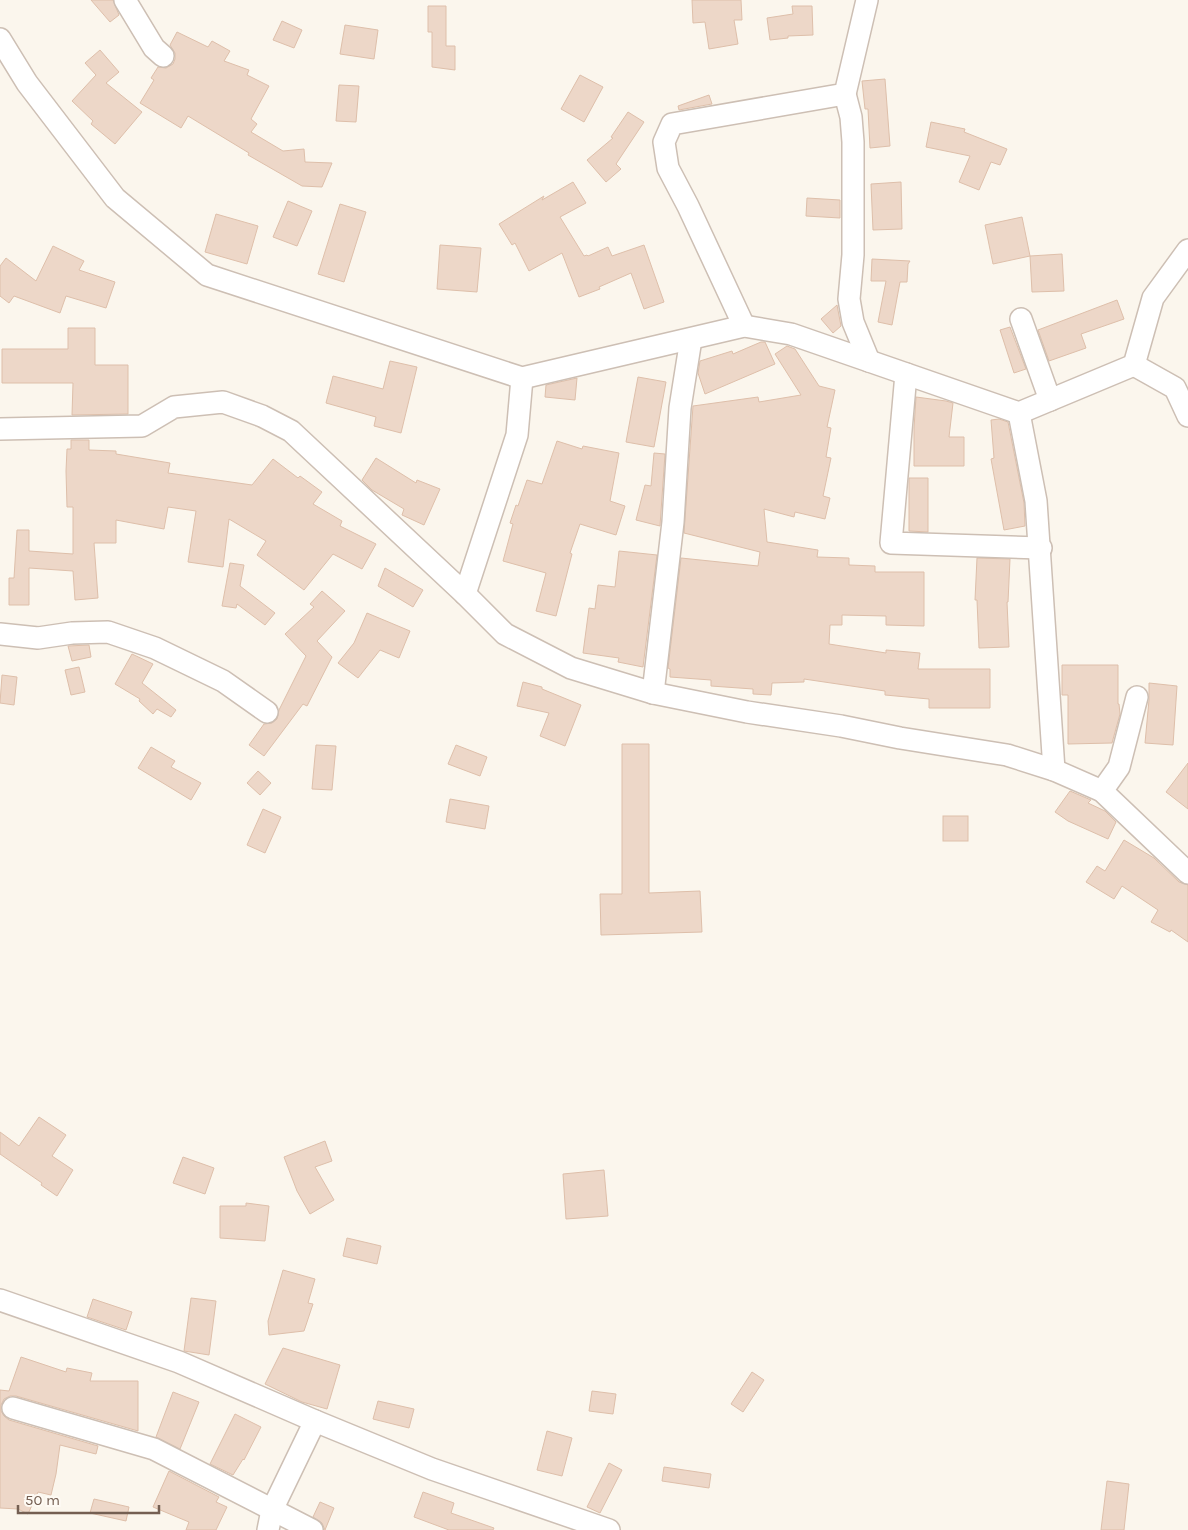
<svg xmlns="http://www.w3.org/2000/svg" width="1188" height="1530" viewBox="0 0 1188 1530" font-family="Karla,sans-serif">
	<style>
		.building { fill: #edd7c8; stroke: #debfaa }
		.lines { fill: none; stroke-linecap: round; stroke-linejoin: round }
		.minor-casing { stroke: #cdbfb4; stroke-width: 24 }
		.minor { stroke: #fff; stroke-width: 21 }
	</style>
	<rect width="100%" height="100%" fill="#fbf6ed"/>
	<g class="building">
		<polygon points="91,0 113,0 119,15 110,22"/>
		<polygon points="692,0 741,0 742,20 734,20 738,44 709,49 705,22 693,23"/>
		<polygon points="428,6 446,6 446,46 455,46 455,70 432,67 432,32 428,32"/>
		<polygon points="792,6 812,6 813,35 788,36 788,38 770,40 767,18 793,14"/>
		<polygon points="282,21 302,30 294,48 273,40"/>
		<polygon points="345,25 378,30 374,59 340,54"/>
		<polygon points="177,32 208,47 212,41 230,51 224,61 249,70 247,75 269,86 251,119 257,124 251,132 283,151 304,149 305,162 332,163 322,187 302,186 248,155 249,153 188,116 181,128 140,103 154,80 151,78 158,67 166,68 173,64 175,59 175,53 170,45"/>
		<polygon points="100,50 119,72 106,83 142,112 115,144 91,124 93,121 72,101 96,75 85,63"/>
		<polygon points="580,75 603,87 584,122 561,109"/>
		<polygon points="885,79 890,146 870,148 868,109 865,109 862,81"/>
		<polygon points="339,85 359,86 356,122 336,121"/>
		<polygon points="709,95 712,104 679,110 678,106"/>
		<polygon points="628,112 644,122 616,164 621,169 606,182 587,160 613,138 611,137"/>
		<polygon points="931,122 965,129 964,132 1007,149 1000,165 991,162 979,190 959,182 970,156 926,147"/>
		<polygon points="573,182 586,203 560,217 584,256 587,255 588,256 608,247 612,256 644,245 664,302 644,309 631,273 599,287 600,289 579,297 562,253 529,271 515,243 512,245 499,224 544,196 542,200"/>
		<polygon points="901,182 902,229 873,230 871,184"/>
		<polygon points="807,198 840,200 840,218 806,216"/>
		<polygon points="288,201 312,211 297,246 273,237"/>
		<polygon points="340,204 366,212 344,282 318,274"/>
		<polygon points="216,214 258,226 247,264 205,252"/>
		<polygon points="1022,217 1030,256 993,264 985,225"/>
		<polygon points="440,245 481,248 477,292 437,289"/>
		<polygon points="53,246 84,261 79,270 115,282 106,308 66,296 60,313 14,296 9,303 0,296 0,266 6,258 36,281"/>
		<polygon points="1062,254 1064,291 1032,292 1030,256"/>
		<polygon points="872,259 910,261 908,264 907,282 900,282 892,325 878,322 886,281 871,281"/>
		<polygon points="1117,300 1124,319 1081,334 1086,348 1049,361 1038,330"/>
		<polygon points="837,305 841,326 833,333 821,319"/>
		<polygon points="1010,327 1026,369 1014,373 1000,330"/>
		<polygon points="68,328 95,328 95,365 128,365 128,414 72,415 73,383 2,383 2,349 68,349"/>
		<polygon points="761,342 765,342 775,364 705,394 698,373 700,361 732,351 733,354"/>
		<polygon points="787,346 795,349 819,386 835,390 827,427 831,428 826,457 831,458 823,496 830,498 825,519 795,512 794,517 764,509 767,542 818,550 817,557 849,558 849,565 875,566 875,572 924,572 924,626 886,625 886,616 842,615 842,625 830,625 829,644 886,653 886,650 920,653 918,669 990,669 990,708 929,708 929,699 885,695 885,691 804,679 804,682 772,683 771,695 753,694 753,689 711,686 711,680 670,677 670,669 668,668 681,558 758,566 760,552 684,533 693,406 758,397 759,402 801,395 775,354"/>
		<polygon points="390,361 417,367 401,433 374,426 376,417 326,403 333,376 383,389"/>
		<polygon points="638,377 666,382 654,447 626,442"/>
		<polygon points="577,378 575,400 545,397 546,385"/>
		<polygon points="916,397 946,401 953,403 949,437 964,437 964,466 914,466 914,428"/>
		<polygon points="999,419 1008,422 1024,503 1025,526 1004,530 991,459 994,458 991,420"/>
		<polygon points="71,440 89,440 89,450 116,451 116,454 170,463 168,473 252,485 273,459 298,478 300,476 322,492 313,504 342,521 340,526 376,544 362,569 333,554 304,590 257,555 266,541 229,519 223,567 188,562 196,511 168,507 164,529 116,520 116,543 94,543 98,598 75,600 73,571 29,568 29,605 9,605 9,578 14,578 17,530 29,530 29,551 73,554 73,507 67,507 66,471 67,449 71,449"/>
		<polygon points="557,441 582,449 583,446 619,453 610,501 625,506 616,535 580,524 570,553 572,554 556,616 536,611 546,573 503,561 513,524 510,523 516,505 518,506 527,480 542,484"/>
		<polygon points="654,453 665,454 660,526 636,520 645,485 651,486"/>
		<polygon points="376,458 416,483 417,480 440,489 424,525 402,515 404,509 372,490 362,480"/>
		<polygon points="909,478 928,478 928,532 909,531"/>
		<polygon points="619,551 657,555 643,667 618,662 619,658 583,653 589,608 595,609 598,585 615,587"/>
		<polygon points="977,558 1010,559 1008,602 1007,602 1009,647 979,648 977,600 975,600"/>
		<polygon points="230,563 244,565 240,586 275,613 265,625 237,604 236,608 222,606"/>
		<polygon points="385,568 423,590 413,607 378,586"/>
		<polygon points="322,591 345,611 317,641 332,657 307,706 303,704 264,756 249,745 264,724 272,723 277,719 279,710 306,656 285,634 314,607 310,604"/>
		<polygon points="367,613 410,631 399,658 380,650 358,678 338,663 354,643"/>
		<polygon points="89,645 91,657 72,661 68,646"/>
		<polygon points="132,654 153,664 142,683 176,710 171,717 157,709 153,714 139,701 140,699 115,684"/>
		<polygon points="1062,665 1118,665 1118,704 1119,704 1120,714 1112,743 1068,744 1068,695 1062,695"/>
		<polygon points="79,667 85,692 71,695 65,670"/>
		<polygon points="2,675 17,677 14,705 0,703"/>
		<polygon points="523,682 542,687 542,689 581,705 565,746 540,736 549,713 517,706"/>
		<polygon points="1149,683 1177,686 1173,745 1145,743 1149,700"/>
		<polygon points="622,744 649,744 649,893 700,891 702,932 601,935 600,894 622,894"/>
		<polygon points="316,745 336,746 332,790 312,789"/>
		<polygon points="456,745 487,757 480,776 448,764"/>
		<polygon points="151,747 175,761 171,767 201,783 191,800 138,768"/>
		<polygon points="1188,763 1188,809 1166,792"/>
		<polygon points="258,771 271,783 260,795 247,783"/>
		<polygon points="1070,791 1091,800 1088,803 1105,811 1116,822 1108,839 1068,821 1055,812"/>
		<polygon points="450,799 489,806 485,829 446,822"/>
		<polygon points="263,809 281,817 265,853 247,845"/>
		<rect x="943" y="816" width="25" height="25"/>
		<polygon points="1124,840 1154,858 1179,882 1188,885 1188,942 1171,930 1170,932 1151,922 1158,910 1122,886 1114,899 1086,882 1097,866 1105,871"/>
		<polygon points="39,1117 66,1135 52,1156 73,1170 57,1196 41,1185 42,1183 0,1154 0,1132 19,1146"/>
		<polygon points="325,1141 332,1161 315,1167 334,1200 310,1214 297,1191 284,1157"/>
		<polygon points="183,1157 214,1168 205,1194 173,1183"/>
		<polygon points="604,1170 608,1216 566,1219 563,1174"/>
		<polygon points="246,1203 269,1206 265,1241 220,1238 220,1206 246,1206"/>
		<polygon points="347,1238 381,1246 377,1264 343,1256"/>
		<polygon points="283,1270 315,1279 308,1303 313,1304 304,1331 269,1335 268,1321"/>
		<polygon points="191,1298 216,1301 209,1355 184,1351"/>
		<polygon points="93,1299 132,1312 126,1330 87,1317"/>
		<polygon points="283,1348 340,1365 327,1409 302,1402 265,1384"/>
		<polygon points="21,1357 66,1372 67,1368 92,1373 90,1381 138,1381 138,1431 16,1396 10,1396 4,1399 1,1405 1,1411 4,1416 9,1420 98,1446 96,1454 60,1445 56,1474 51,1495 38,1492 28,1514 18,1509 0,1508 0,1390 9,1391"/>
		<polygon points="752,1372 764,1380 743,1412 731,1404"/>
		<polygon points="592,1391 616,1394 613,1414 589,1411"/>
		<polygon points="173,1392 199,1402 180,1449 156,1437"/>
		<polygon points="378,1401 414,1409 409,1428 373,1419"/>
		<polygon points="235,1414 261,1427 244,1460 243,1459 233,1475 210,1464"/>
		<polygon points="547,1431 572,1438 562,1476 537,1470"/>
		<polygon points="609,1463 622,1470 600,1513 587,1507"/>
		<polygon points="664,1467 711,1474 709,1488 662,1481"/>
		<polygon points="169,1471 219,1497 216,1502 227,1507 216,1530 186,1530 189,1522 153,1507"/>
		<polygon points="1107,1481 1129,1484 1124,1530 1101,1530"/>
		<polygon points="423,1492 454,1503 451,1513 494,1528 493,1530 449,1530 414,1517"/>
		<polygon points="94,1499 129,1507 126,1521 90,1513"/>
		<polygon points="320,1502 334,1508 325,1530 322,1523 313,1517"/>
	</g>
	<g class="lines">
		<g class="minor-casing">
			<g id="minor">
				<polyline points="125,0 154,48 163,56"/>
				<polyline points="0,39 27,83 115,198 207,275 522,378 744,326 791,334 1019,413 1134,365 1153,298 1188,250"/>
				<polyline points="845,94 851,117 853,142 853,255 849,299 853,322 869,361"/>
				<polyline points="1021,319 1050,400"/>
				<polyline points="744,326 688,206 668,168 664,142 672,124 845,94 867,0"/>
				<polyline points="1134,365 1175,388 1188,416"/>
				<polyline points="906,374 891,543 1041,548"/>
				<polyline points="1019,413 1036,501 1054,770"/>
				<polyline points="0,429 142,426 174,407 223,402 262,416 291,431 465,594 505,634 571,668 653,693 747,712 841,726 900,738 1007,755 1054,770 1102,791 1188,873"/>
				<polyline points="465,594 517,435 522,378"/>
				<polyline points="0,634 38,638 72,633 108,632 155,648 223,681 267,712"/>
				<polyline points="653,693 673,522 680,408 691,339"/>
				<polyline points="1102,791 1119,767 1137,697"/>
				<polyline points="0,1300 179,1362 315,1421 432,1469 609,1530"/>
				<polyline points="13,1408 154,1449 312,1530"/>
				<polyline points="268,1530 272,1510 315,1421"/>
			</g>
		</g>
		<use href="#minor" class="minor"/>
	</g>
	<path d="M18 1505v8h141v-8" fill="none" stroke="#745f52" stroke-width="2.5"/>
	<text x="25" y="1505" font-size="15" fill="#745f52" stroke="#fefaf4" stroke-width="4" paint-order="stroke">50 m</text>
</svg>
